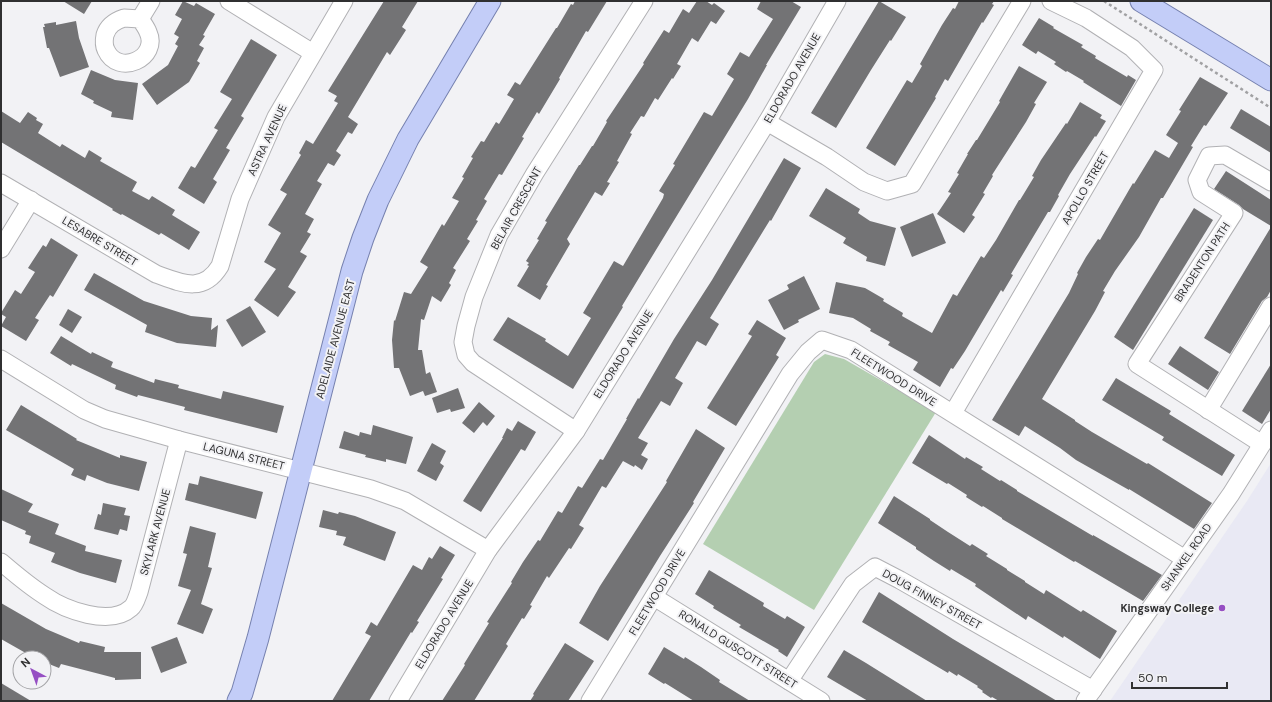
<svg xmlns="http://www.w3.org/2000/svg" width="1272" height="702" viewBox="0 0 1272 702" font-family="'DM Sans',sans-serif">
	<style>
		.built { fill: #e9e9f4 }
		.green { fill: #b4cfb1 }
		.building { fill: #737375 }
		.lines { fill: none; stroke-linecap: round; stroke-linejoin: round }
		.minor-casing { stroke: #b1b1b4; stroke-width: 19 }
		.major-casing { stroke: #7681af; stroke-width: 23 }
		.path { stroke: #a1a1a3; stroke-width: 2.5; stroke-dasharray: 3 3; stroke-linecap: butt }
		.minor { stroke: #fff; stroke-width: 17 }
		.major { stroke: #c3cdf8; stroke-width: 21 }
		.poi-dot { fill: #964fc3; stroke: #f2f2f5; stroke-width: 1.5 }
		.labels { text-anchor: middle; stroke-width: 4; stroke-linejoin: round; paint-order: stroke }
		.street-label { font-size: 11px; fill: #303031; stroke: #f2f2f5 }
		.poi-label { font-size: 11px; font-weight: bold; fill: #303031; stroke: #f2f2f5; text-anchor: end }
	</style>
	<rect width="100%" height="100%" fill="#f2f2f5"/>
	<polygon class="built" points="1271,463 1271,701 1110,701 1247,501"/>
	<polygon class="green" points="825,354 844,359 936,412 814,610 703,544 814,362"/>
	<g class="building">
		<polygon points="63,1 92,1 84,14"/>
		<polygon points="183,1 194,6 196,3 215,14 203,35 205,36 199,45 204,48 197,61 200,63 189,82 157,105 142,84 168,65 178,46 175,44 179,37 174,34 182,19 175,15"/>
		<polygon points="384,1 418,1 402,27 406,30 390,55 387,52 348,117 358,124 352,134 348,132 336,151 341,155 334,166 328,163 317,181 322,184 305,214 314,219 307,232 311,234 300,252 307,256 288,287 296,292 278,317 254,300 276,269 264,262 281,233 268,225 287,194 280,190 301,155 299,153 306,140 313,144 338,103 334,101 337,96 328,91"/>
		<polygon points="575,1 607,1 588,32 586,31 559,78 560,79 539,114 537,112 522,137 524,138 502,175 499,174 484,199 487,201 476,220 478,221 467,239 470,241 453,268 456,270 449,283 451,285 441,302 432,296 424,320 421,319 418,350 422,350 426,374 430,372 437,392 425,396 423,391 410,396 399,368 394,368 392,340 394,320 395,321 404,292 411,294 428,267 420,262 442,224 444,226 459,201 452,198 464,178 462,177 473,158 471,157 481,141 484,142 496,122 499,124 514,99 507,95 515,82 520,85 556,28 557,28 571,4 573,5"/>
		<polygon points="697,1 706,1 712,5 714,3 725,11 716,24 711,21 698,42 692,38 677,64 681,66 673,79 672,78 658,100 655,98 644,117 641,116 630,133 632,134 617,161 619,162 607,182 610,183 602,196 595,192 567,239 570,244 546,285 548,286 540,300 517,286 529,266 527,265 529,263 526,261 539,240 537,239 547,222 545,221 579,165 580,165 592,146 593,146 607,122 606,121 644,64 643,63 664,30 669,33 683,9 689,13"/>
		<polygon points="761,1 791,1 801,7 766,65 767,65 748,99 645,268 622,306 623,307 573,389 493,340 508,317 546,339 545,341 568,356 591,318 583,313 614,261 623,266 663,198 664,194 659,191 675,165 673,164 704,112 712,116 734,79 727,74 740,52 749,57 773,19 757,9"/>
		<polygon points="879,1 906,17 891,41 890,40 871,70 836,128 811,113"/>
		<polygon points="959,1 994,1 992,4 994,5 983,23 982,22 948,81 945,79 935,97 936,98 895,166 866,148 907,80 912,83 922,66 920,64 942,25 953,8 955,9"/>
		<polygon points="1039,18 1054,27 1053,28 1083,45 1081,47 1096,56 1095,58 1127,77 1128,75 1136,80 1121,106 1083,82 1084,81 1067,71 1066,72 1054,64 1056,62 1038,51 1036,54 1022,45"/>
		<polygon points="76,21 79,38 89,67 60,77 49,48 47,48 43,27 45,27 44,24 56,22 56,25"/>
		<polygon points="251,39 277,55 241,116 244,118 226,148 230,150 213,179 217,182 204,204 178,188 191,166 195,168 218,130 214,128 232,99 220,92"/>
		<polygon points="1019,66 1047,82 1034,103 1036,104 1026,122 992,175 993,176 983,193 985,194 972,215 975,217 964,233 937,214 951,193 948,192 959,174 957,173 968,154 967,154 976,140 977,140 1000,102 999,101"/>
		<polygon points="91,70 115,80 138,83 133,120 111,117 112,112 93,103 94,101 81,94"/>
		<polygon points="1200,77 1228,93 1206,126 1204,125 1191,146 1193,147 1163,198 1161,198 1139,237 1115,271 1103,291 1105,292 1095,311 1042,399 1075,420 1075,421 1092,432 1147,464 1148,463 1212,503 1194,529 1129,489 1129,490 1076,460 1060,448 1025,426 1019,436 992,420 1069,293 1078,274 1077,273 1086,257 1098,239 1100,240 1133,183 1134,184 1155,150 1169,158 1178,143 1166,135 1181,111 1179,110"/>
		<polygon points="1080,102 1102,115 1100,118 1106,121 1096,137 1095,136 1070,174 1058,195 1059,196 1050,212 1048,212 1011,274 1013,275 1003,292 1001,290 965,351 953,369 951,368 940,387 913,370 918,362 888,345 890,342 870,331 871,329 853,318 829,313 836,282 865,288 884,299 883,301 903,313 902,316 932,333 953,294 957,296 981,256 984,258 996,240 1019,200 1020,200 1034,177 1032,176 1041,160 1066,123 1067,124"/>
		<polygon points="1241,109 1271,127 1271,153 1230,128"/>
		<polygon points="1,111 20,123 28,112 37,118 36,120 43,124 38,133 60,147 62,144 85,158 89,150 102,158 100,161 137,182 132,191 149,200 152,196 175,210 172,215 200,232 189,250 161,233 159,235 122,214 121,215 112,210 113,209 1,142"/>
		<polygon points="784,158 801,168 771,221 770,220 710,318 719,324 706,346 697,341 675,378 683,383 670,406 661,401 638,438 648,443 641,455 648,459 642,470 635,465 634,467 623,461 606,488 602,486 579,525 584,528 571,549 569,548 549,578 547,576 530,605 532,606 524,619 522,618 506,644 508,646 474,701 442,701 465,665 464,664 489,623 487,622 512,583 511,582 523,562 538,540 540,541 558,511 562,513 578,486 582,488 600,459 603,460 627,419 626,419 638,398 639,399 674,339 712,280"/>
		<polygon points="1226,171 1271,200 1271,226 1243,209 1239,205 1214,189"/>
		<polygon points="826,188 860,209 858,213 870,221 896,228 885,266 866,261 867,257 843,243 846,238 809,216"/>
		<polygon points="1194,208 1213,220 1133,350 1114,337"/>
		<polygon points="933,213 946,243 912,257 900,227"/>
		<polygon points="1271,227 1271,290 1267,297 1262,301 1230,354 1204,338"/>
		<polygon points="51,238 78,255 53,297 50,295 35,318 39,320 26,341 1,326 6,317 1,314 1,313 15,290 21,294 35,272 28,268 43,245 46,247"/>
		<polygon points="94,273 144,301 191,316 212,318 211,330 218,325 216,347 177,343 145,332 147,325 84,290"/>
		<polygon points="804,276 820,309 798,320 799,322 784,330 768,300 789,289 787,285"/>
		<polygon points="250,306 266,332 242,347 226,320"/>
		<polygon points="68,309 82,317 72,333 59,325"/>
		<polygon points="757,320 786,338 776,355 779,357 736,426 707,408 752,336 748,334"/>
		<polygon points="61,336 91,354 92,352 113,362 111,367 154,383 155,379 179,385 178,388 221,399 223,391 284,406 277,433 184,410 185,407 138,395 137,397 115,389 116,385 72,364 71,366 50,353"/>
		<polygon points="1180,346 1219,372 1208,390 1168,364"/>
		<polygon points="1271,364 1271,409 1262,424 1242,411"/>
		<polygon points="1116,378 1171,411 1169,414 1235,455 1222,476 1162,440 1164,437 1102,400"/>
		<polygon points="458,388 465,408 451,412 450,409 437,413 432,398"/>
		<polygon points="479,402 495,416 487,426 483,422 474,433 462,423"/>
		<polygon points="21,405 77,439 76,440 120,458 120,455 147,462 139,491 107,483 87,475 85,481 71,475 74,469 6,430"/>
		<polygon points="518,421 536,432 525,451 521,449 481,512 463,501 503,438 502,438 507,428 512,431"/>
		<polygon points="373,425 413,437 406,464 386,459 386,462 365,457 366,455 339,448 344,431 359,436 360,432 371,435"/>
		<polygon points="696,429 725,448 693,502 694,503 660,556 608,641 579,623 600,586 667,482 666,481"/>
		<polygon points="929,435 965,459 966,457 983,467 981,469 1000,481 1001,480 1017,490 1017,491 1093,536 1093,535 1162,575 1143,601 1075,561 1074,562 1002,519 1002,518 983,506 982,507 966,497 967,495 948,483 947,484 912,463"/>
		<polygon points="432,443 446,451 440,463 444,466 436,481 417,471"/>
		<polygon points="200,476 263,492 256,519 185,500 189,483 198,485"/>
		<polygon points="1,489 33,504 28,512 59,524 55,534 86,546 85,551 122,560 116,583 80,573 51,562 55,553 29,543 31,536 25,534 26,531 1,520"/>
		<polygon points="894,496 930,519 930,520 948,532 970,546 972,544 988,554 986,556 1007,569 1007,570 1025,581 1025,582 1044,594 1046,590 1081,612 1083,610 1117,631 1100,659 1064,636 1063,638 1028,616 1026,620 975,586 976,584 951,569 950,571 934,561 916,549 916,547 878,523"/>
		<polygon points="103,503 126,508 124,515 130,516 127,531 120,529 118,535 94,529 98,514 101,515"/>
		<polygon points="323,510 338,514 339,512 355,516 396,532 385,561 343,545 346,537 336,535 337,531 319,527"/>
		<polygon points="190,526 216,533 208,567 212,568 201,604 213,609 203,634 177,624 191,590 178,586 187,554 183,553"/>
		<polygon points="440,546 455,555 441,578 443,579 417,621 419,622 412,633 411,632 369,701 332,701 371,636 365,633 371,622 377,626 413,565 422,570 429,557 432,559"/>
		<polygon points="709,570 764,603 763,606 785,619 787,616 805,627 787,657 778,651 779,650 739,627 741,625 713,608 714,606 695,594"/>
		<polygon points="879,592 953,639 1057,701 999,701 992,697 991,698 982,692 983,691 977,687 978,686 958,674 957,676 949,671 948,673 862,622"/>
		<polygon points="1,603 46,629 79,643 80,641 105,647 104,652 141,652 141,679 115,680 115,678 61,664 59,668 44,662 44,658 35,658 31,656 1,639"/>
		<polygon points="177,637 187,663 161,673 151,647"/>
		<polygon points="565,643 594,661 568,701 530,701 534,695 533,694"/>
		<polygon points="664,647 684,659 685,657 701,667 720,680 719,682 750,701 694,701 665,683 664,684 648,674"/>
		<polygon points="844,650 866,663 927,701 868,701 827,677"/>
		<polygon points="1,683 31,701 1,701"/>
	</g>
	<g class="lines">
		<g class="minor-casing">
			<g id="minor">
				<polyline points="229,1 313,53"/>
				<path d="M 124,18 L 140,19 C 143,23 146,27 148,32 C 160,58 118,77 106,50 C 104,46 104,40 105,35 C 108,25 115,21 124,18 Z"/>
				<polyline points="140,19 151,1"/>
				<polyline points="767,122 827,157 864,182 887,191 912,184 1022,1"/>
				<path d="M 1,183 L 156,274 C 181,283 203,294 220,266 L 240,199 L 276,117 L 344,1"/>
				<polyline points="1,249 31,200"/>
				<polyline points="1,359 84,410 105,419 179,440 371,489 405,501 488,550"/>
				<polyline points="1208,410 1271,306"/>
				<polyline points="953,413 1154,70 1132,48 1086,18 1051,1"/>
				<polyline points="576,431 473,363 466,355 463,342 466,326 474,297 499,235 535,173 644,1"/>
				<polyline points="1262,444 1137,364 1234,213 1201,192 1197,180 1209,156 1225,155 1271,182"/>
				<path d="M 1,562 C 15,574 29,586 45,596 C 65,610 110,627 131,608 C 135,605 137,597 139,592 L 179,440"/>
				<polyline points="654,597 821,701"/>
				<polyline points="789,681 853,584 875,567 900,580 1093,690"/>
				<polyline points="398,701 488,550 576,431 767,122 837,1"/>
				<polyline points="590,701 790,374 808,352 822,340 851,350 1185,559"/>
				<polyline points="1085,701 1231,494 1271,430"/>
			</g>
		</g>
		<g class="major-casing">
			<g id="major">
				<polyline points="1141,1 1271,80"/>
				<polyline points="238,701 242,693 258,638 352,271 363,238 378,200 408,139 490,1"/>
			</g>
		</g>
		<polyline class="path" points="1104,1 1271,108"/>
		<use href="#minor" class="minor"/>
		<use href="#major" class="major"/>
	</g>
	<circle class="poi-dot" cx="1222" cy="608" r="4"/>
	<g class="labels">
		<g class="street-label">
			<text transform="translate(792 78) rotate(-60)" y="4">ELDORADO AVENUE</text>
			<text transform="translate(267 140) rotate(-65)" y="4">ASTRA AVENUE</text>
			<text transform="translate(1085 188) rotate(-60)" y="4">APOLLO STREET</text>
			<text transform="translate(516 208) rotate(-61)" y="4">BELAIR CRESCENT</text>
			<text transform="translate(100 241) rotate(31)" y="4">LESABRE STREET</text>
			<text transform="translate(1202 262) rotate(-57)" y="4">BRADENTON PATH</text>
			<text transform="translate(335 339) rotate(-75)" y="4">ADELAIDE AVENUE EAST</text>
			<text transform="translate(623 354) rotate(-58)" y="4">ELDORADO AVENUE</text>
			<text transform="translate(894 377) rotate(32)" y="4">FLEETWOOD DRIVE</text>
			<text transform="translate(244 456) rotate(14)" y="4">LAGUNA STREET</text>
			<text transform="translate(155 532) rotate(-75)" y="4">SKYLARK AVENUE</text>
			<text transform="translate(1186 557) rotate(-55)" y="4">SHANKEL ROAD</text>
			<text transform="translate(657 592) rotate(-59)" y="4">FLEETWOOD DRIVE</text>
			<text transform="translate(932 599) rotate(29)" y="4">DOUG FINNEY STREET</text>
			<text transform="translate(444 624) rotate(-59)" y="4">ELDORADO AVENUE</text>
			<text transform="translate(738 649) rotate(32)" y="4">RONALD GUSCOTT STREET</text>
		</g>
		<g class="poi-label">
			<text x="1214" y="612">Kingsway College</text>
		</g>
	</g>
	<rect width="1272" height="702" fill="none" stroke="#303031" stroke-width="4"/>
	<g transform="translate(32 670) rotate(319)"><circle r="19" fill="#f2f2f5" stroke="#a4a4a7"/>
	<path d="M0-3L7 15L0 10L-7 15Z" fill="#964fc3"/>
	<text y="-6" font-size="11" font-weight="bold" text-anchor="middle" fill="#303031">N</text>
	</g>
	<path d="M1132 682v6h95v-6" fill="none" stroke="#303031" stroke-width="2"/>
	<text x="1138" y="682" font-size="12" fill="#303031" stroke="#f2f2f5" stroke-width="3" paint-order="stroke">50 m</text>
</svg>
